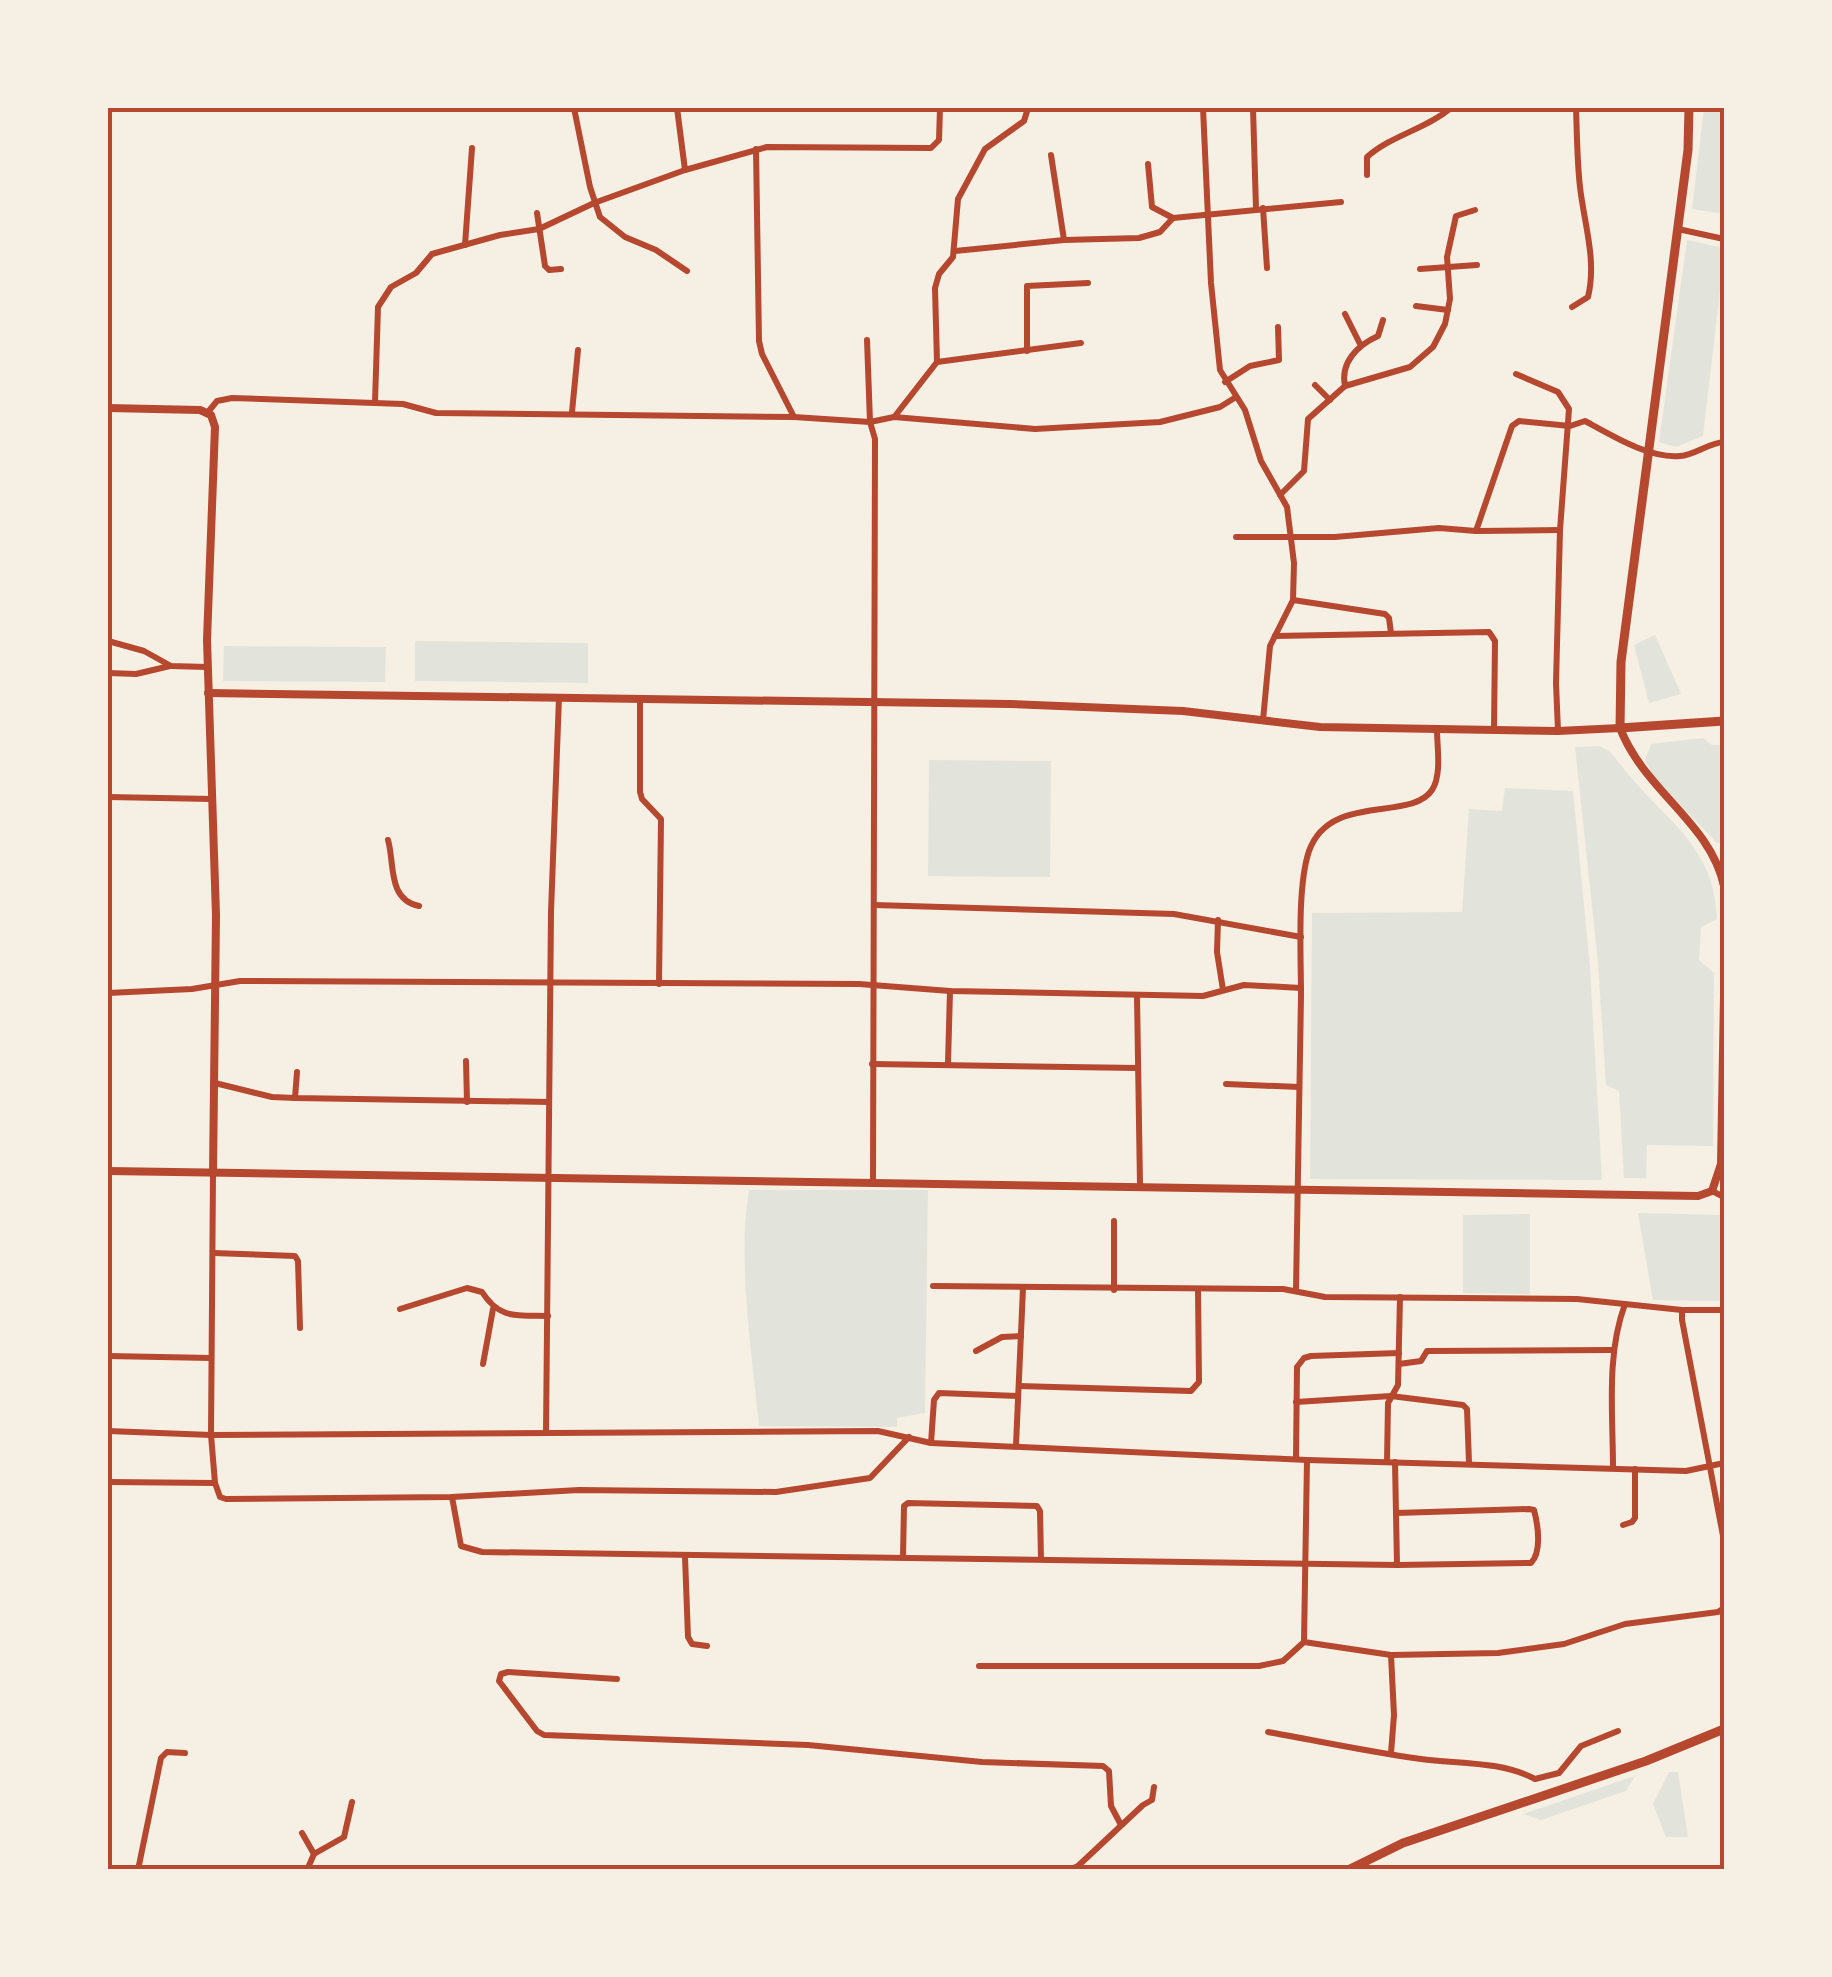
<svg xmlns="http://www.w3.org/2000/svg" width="1832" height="1977" viewBox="0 0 1832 1977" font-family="'PT Sans',sans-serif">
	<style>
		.green { fill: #e2e4dc }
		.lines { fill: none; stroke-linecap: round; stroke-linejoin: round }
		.minor { stroke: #b5482f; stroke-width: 6 }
		.tertiary { stroke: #b5482f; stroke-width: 8 }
		.secondary { stroke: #b5482f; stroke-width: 9 }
		.neatline { fill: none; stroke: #b5482f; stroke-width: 4 }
	</style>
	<rect width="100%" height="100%" fill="#f6efe4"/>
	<g class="green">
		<polygon points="1704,108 1724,108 1724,214 1692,209"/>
		<polygon points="1687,240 1724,248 1724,257 1703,436 1676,447 1659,442"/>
		<polygon points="1655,635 1681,694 1649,703 1634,645"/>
		<polygon points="415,641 588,643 588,683 415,681"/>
		<polygon points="224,646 386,647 385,682 223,681"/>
		<polygon points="1703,738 1712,745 1724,745 1724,842 1717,843 1654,777 1645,760 1651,744"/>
		<path d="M 1599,746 L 1609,751 C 1621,764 1632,780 1645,793 C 1685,835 1714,858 1717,919 L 1701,927 L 1699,960 L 1714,973 L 1713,1146 L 1647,1145 L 1646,1178 L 1624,1178 L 1619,1091 L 1606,1085 L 1598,963 L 1575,747 Z"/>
		<polygon points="929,760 1051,761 1050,877 928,876"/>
		<polygon points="1505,788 1573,791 1590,967 1602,1180 1310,1179 1312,913 1462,912 1469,809 1502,811"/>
		<path d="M 749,1190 L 928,1190 L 925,1413 L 897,1418 L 897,1427 L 759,1426 C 752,1355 737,1259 749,1190 Z"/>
		<polygon points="1638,1213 1724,1215 1724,1301 1653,1300"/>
		<polygon points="1530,1214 1530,1294 1463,1293 1463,1215"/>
		<polygon points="1669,1772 1678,1772 1688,1837 1666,1837 1653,1804"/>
		<polygon points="1635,1776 1626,1791 1541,1820 1523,1814"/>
	</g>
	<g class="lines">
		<g class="minor">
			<polyline points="574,108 590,187 600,217 625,237 656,250 687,271"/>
			<polyline points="677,108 685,170"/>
			<polyline points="1203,108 1211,283 1220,370 1245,410 1261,461 1287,507 1294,563 1293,600 1270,646 1263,720"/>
			<polyline points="1253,108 1256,209"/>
			<polyline points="756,149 759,341 762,354 794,417"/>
			<polyline points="1051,155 1064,240"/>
			<polyline points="1148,164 1152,207 1173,218"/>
			<path d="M 1367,175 L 1367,157 C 1392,135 1426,129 1451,108"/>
			<polyline points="1263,208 1267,268"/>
			<polyline points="537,213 545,266 549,270 561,269"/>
			<polyline points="1678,229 1724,239"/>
			<polyline points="465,245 472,148"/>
			<polyline points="955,251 1064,240 1139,238 1160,232 1173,218 1341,202"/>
			<polyline points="1420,269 1477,265"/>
			<polyline points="1416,306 1448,310"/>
			<path d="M 1572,307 L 1588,297 C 1597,260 1584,223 1580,187 C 1577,161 1577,134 1576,108"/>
			<polyline points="1345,314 1360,344"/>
			<polyline points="867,340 870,422 875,439 873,1182"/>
			<polyline points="1027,351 1027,286 1088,283"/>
			<polyline points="937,362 1081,343"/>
			<polyline points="1516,374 1558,392 1569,409 1560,530 1556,683 1558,731"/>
			<polyline points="1225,382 1250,366 1279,360 1278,327"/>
			<polyline points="1315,385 1330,400"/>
			<path d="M 1345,386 C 1340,362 1358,345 1378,336 L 1383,320"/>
			<polyline points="375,402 378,307 391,287 416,273 432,254 500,235 539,229 594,203 685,170 767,147 931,148 939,140 940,108"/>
			<polyline points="208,412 217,401 232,398 403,404 436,413 794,417 870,422 894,417 1035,429 1160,422 1220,407 1236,397"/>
			<polyline points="572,412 578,350"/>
			<polyline points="895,416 937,362 935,288 939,274 953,257 958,199 985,149 1024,121 1028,108"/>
			<polyline points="1280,495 1304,471 1308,419 1345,386 1410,367 1433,347 1445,324 1450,299 1447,257 1456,216 1475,210"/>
			<polyline points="1477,531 1560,530"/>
			<path d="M 1236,537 L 1335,537 L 1439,528 L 1476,531 L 1512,426 L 1519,421 L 1570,426 L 1585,421 C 1611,435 1649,459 1680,456 C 1695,455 1708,443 1724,442"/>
			<polyline points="1293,600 1385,614 1389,618 1391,633"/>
			<polyline points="1275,636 1489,632 1495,641 1494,730"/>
			<polyline points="108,641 144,651 171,666 207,667"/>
			<polyline points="108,673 136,674 170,666"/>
			<polyline points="640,698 640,792 642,799 661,819 659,984"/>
			<polyline points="108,797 212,799"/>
			<path d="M 388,840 C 395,864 387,899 419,906"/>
			<polyline points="874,905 1174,914 1301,937"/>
			<polyline points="1218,920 1217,952 1223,990"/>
			<polyline points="108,962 109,993"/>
			<polyline points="108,993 192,989 240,981 859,984 950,991 1203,996 1244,985 1301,988"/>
			<polyline points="1137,996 1140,1185"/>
			<polyline points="466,1061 467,1102"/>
			<polyline points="948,1063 950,991"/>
			<polyline points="872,1064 1138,1068"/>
			<polyline points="215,1083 272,1097 295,1098 549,1102"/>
			<polyline points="1226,1084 1299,1087"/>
			<polyline points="295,1098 297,1072"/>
			<polyline points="213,1173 211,1435 215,1483"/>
			<polyline points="1712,1191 1724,1197"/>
			<polyline points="213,1253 295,1256 298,1261 300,1328"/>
			<polyline points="933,1286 1283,1289 1325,1297 1577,1299 1682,1310"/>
			<polyline points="1114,1290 1114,1221"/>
			<path d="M 1296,1290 C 1298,1192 1299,1093 1301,995 C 1301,955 1297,887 1309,851 C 1330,792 1411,822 1432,790 C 1442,775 1437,747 1437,730"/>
			<path d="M 400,1309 L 467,1288 L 482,1292 C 500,1320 517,1315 548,1316"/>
			<polyline points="1724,1310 1682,1310 1682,1320 1724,1541"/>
			<polyline points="976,1351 1002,1337 1021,1336"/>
			<polyline points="108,1356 211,1358"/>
			<polyline points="483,1364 493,1309"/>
			<polyline points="1399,1364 1421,1361 1427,1351 1613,1350"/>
			<polyline points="1019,1386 1191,1391 1199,1382 1198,1290"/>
			<polyline points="1296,1402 1391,1396 1463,1405 1467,1409 1469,1463"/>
			<polyline points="108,1431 211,1435 878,1431 931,1443 1307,1460 1686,1471 1724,1463"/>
			<polyline points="546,1433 551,912 559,697"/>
			<polyline points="931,1443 934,1400 939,1393 1018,1396"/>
			<polyline points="1016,1445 1023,1288"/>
			<polyline points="1296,1459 1297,1367 1304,1358 1311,1356 1399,1353"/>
			<polyline points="1387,1462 1388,1403 1398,1385 1400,1297"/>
			<polyline points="1395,1462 1397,1565"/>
			<path d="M 1613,1468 C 1613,1414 1606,1355 1625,1304"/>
			<polyline points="108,1482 215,1483 220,1497 226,1499 452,1497 579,1490 776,1492 870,1478 909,1437"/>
			<path d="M 452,1497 L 461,1546 L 482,1552 L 1397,1565 L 1531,1563 C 1542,1552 1538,1525 1534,1510 L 1529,1509 L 1396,1513"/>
			<polyline points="1623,1525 1632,1522 1635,1518 1635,1469"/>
			<polyline points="685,1557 688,1637 692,1644 707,1646"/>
			<polyline points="903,1557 904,1506 908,1503 1037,1506 1040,1511 1041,1559"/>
			<polyline points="1304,1642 1307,1460"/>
			<polyline points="979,1666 1259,1666 1283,1661 1304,1642 1391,1655 1498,1653 1564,1644 1625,1624 1718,1612 1724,1608"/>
			<polyline points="617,1679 508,1672 501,1674 499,1681 537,1731 544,1735 808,1745 982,1762 1103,1766 1109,1771 1111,1806 1121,1825"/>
			<path d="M 1268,1732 C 1319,1741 1370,1752 1421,1759 C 1460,1764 1501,1761 1535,1779 L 1559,1773 L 1581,1746 L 1618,1731"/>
			<polyline points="1391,1753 1394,1715 1391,1655"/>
			<polyline points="302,1833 314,1854"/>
			<polyline points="138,1870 161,1758 167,1752 185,1753"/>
			<polyline points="307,1870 314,1854 344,1837 352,1802"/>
			<polyline points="1069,1870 1078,1866 1143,1805 1152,1800 1154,1787"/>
		</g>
		<g class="tertiary">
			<polyline points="108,408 200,410 211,415 215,427 207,640 216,915 213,1173"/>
			<path d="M 208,693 L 1010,704 L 1183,711 L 1320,727 L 1558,731 L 1620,728 C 1645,792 1710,822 1724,886"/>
			<polyline points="108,1171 1698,1196 1712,1191 1721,1164 1724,996"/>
		</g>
		<g class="secondary">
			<polyline points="1689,108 1688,150 1621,662 1620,728 1724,721"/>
			<polyline points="1348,1870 1403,1843 1646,1761 1724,1729"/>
		</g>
	</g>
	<rect width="1832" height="1977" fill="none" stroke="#f6efe4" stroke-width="220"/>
	<rect x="110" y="110" width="1612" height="1757" class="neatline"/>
</svg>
